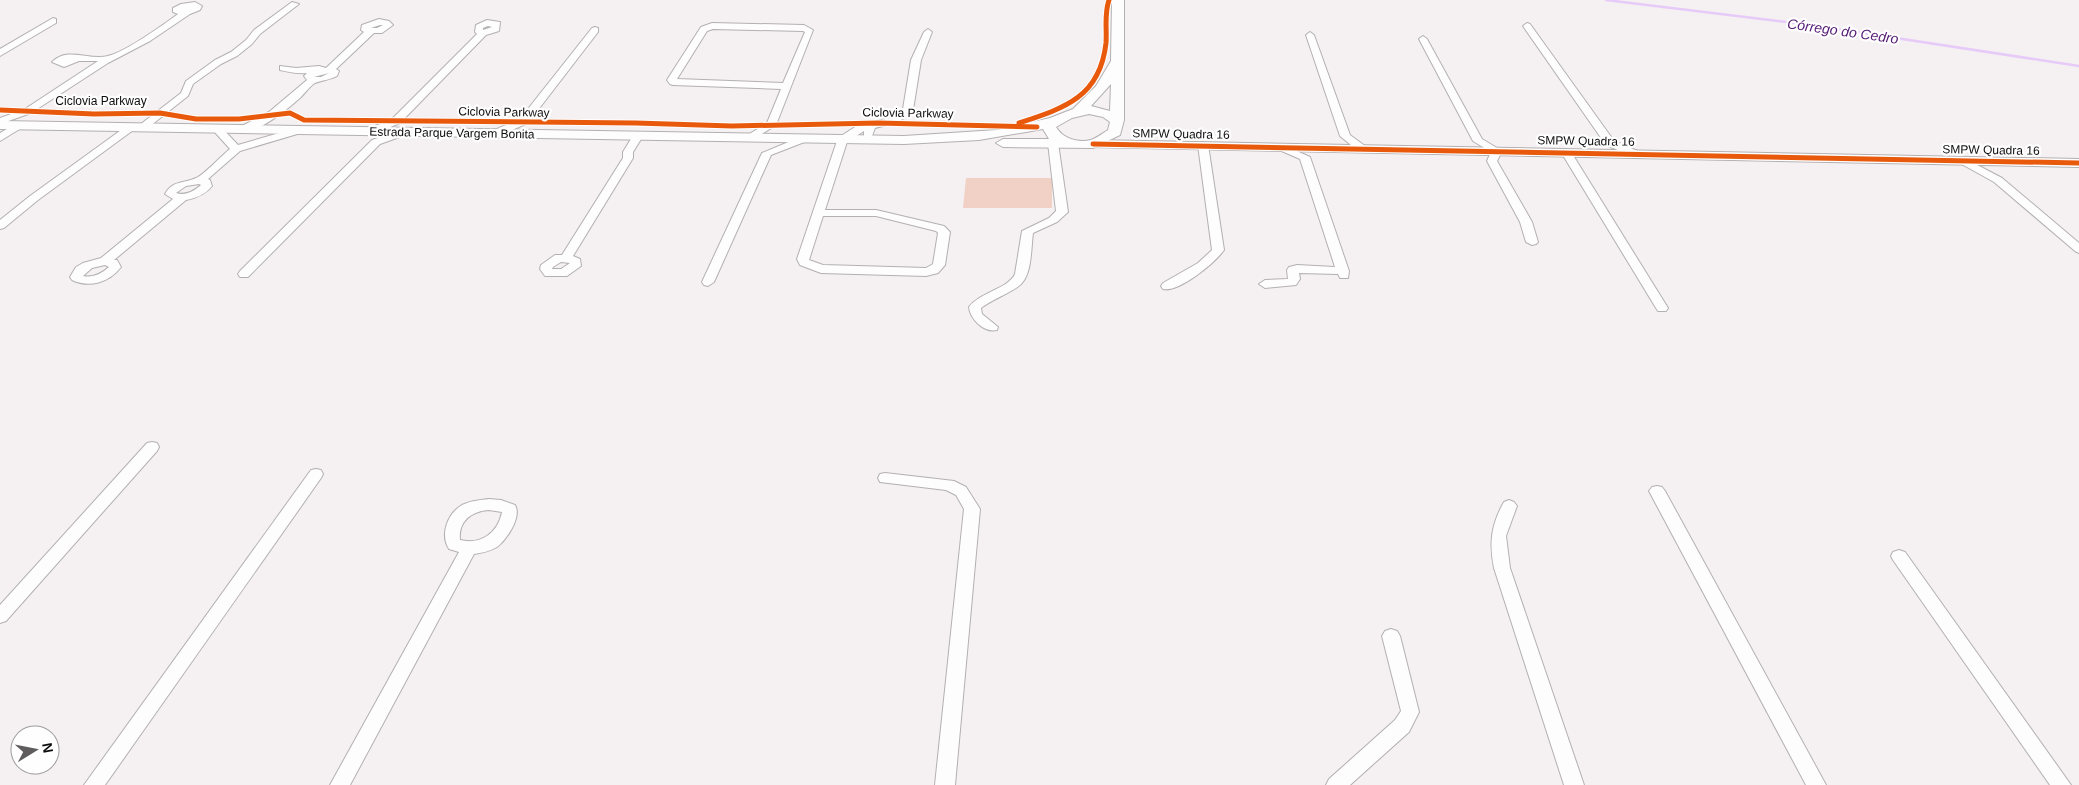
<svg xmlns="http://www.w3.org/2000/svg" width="2079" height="785" viewBox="0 0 2079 785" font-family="Helvetica,sans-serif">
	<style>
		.green { fill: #f1d0c5 }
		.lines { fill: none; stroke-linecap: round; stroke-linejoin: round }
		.stream { stroke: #e6cbf8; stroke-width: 2.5 }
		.minor-casing { stroke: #b3b0b1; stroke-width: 2 }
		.tertiary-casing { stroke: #b3b0b1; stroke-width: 2 }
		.secondary-casing { stroke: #b3b0b1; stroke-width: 2 }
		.minor { fill: #fefdfd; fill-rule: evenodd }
		.tertiary { fill: #fefdfd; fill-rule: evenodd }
		.secondary { fill: #fefdfd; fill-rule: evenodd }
		.cycleway-casing { stroke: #fefefe; stroke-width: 7 }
		.cycleway { stroke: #e8590c; stroke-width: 5 }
		.labels { text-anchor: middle; stroke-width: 4.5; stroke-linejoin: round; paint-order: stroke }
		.far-street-label { font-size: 12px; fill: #0e0c0d; stroke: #fefefe }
		.far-water-label { font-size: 14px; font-style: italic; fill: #541a74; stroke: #fefefe }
	</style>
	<rect width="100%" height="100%" fill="#f5f0f2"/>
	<polygon class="green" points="966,178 1052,178 1052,208 963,208"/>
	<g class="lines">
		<polyline class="stream" points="1606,0 1811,25 2079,66"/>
		<g class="minor-casing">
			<g id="minor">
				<path d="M 195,2 L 202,6 L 200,10 L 190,14 L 150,41 L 108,63 L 31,113 L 0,124 L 0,118 L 25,109 L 98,61 L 79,61 L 64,67 L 52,62 C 68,46 89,61 108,56 C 125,52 163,25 178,14 L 173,12 L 173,8 L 181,4 Z"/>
				<polygon points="292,2 299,4 260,34 252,44 237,56 221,64 193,84 188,96 145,130 141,131 136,128 38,200 4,228 0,229 0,220 30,196 128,125 132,124 137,127 181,93 186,81 215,60 231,52 246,40 254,30"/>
				<polygon points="53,18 56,19 56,23 0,56 0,49"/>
				<path d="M 379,19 L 389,21 L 393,25 L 382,33 L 374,33 L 336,69 L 339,71 L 337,76 C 330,80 322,80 315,83 C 310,86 305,93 301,97 C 289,108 257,135 240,131 L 240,127 L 269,112 L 307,80 L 304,76 L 307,73 C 297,74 289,72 280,70 L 280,66 L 296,68 L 319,66 L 326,68 L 364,32 L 361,30 L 362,25 ZM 380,25 L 383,25 L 377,28 L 371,28 ZM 329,73 L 321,77 L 314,77 Z"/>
				<path d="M 487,20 L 500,22 L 499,31 L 486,35 L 400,123 L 376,133 L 368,133 L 368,129 L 392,119 L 477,34 L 475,32 L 476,25 ZM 488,26 L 492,27 L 483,30 L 483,28 Z"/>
				<path d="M 712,23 L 804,25 L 813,30 L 776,125 L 752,140 L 744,140 L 743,138 L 767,123 L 781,89 L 673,85 L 670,84 L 667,80 L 701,27 ZM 713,29 L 803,31 L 805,32 L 783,83 L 677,79 L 707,31 Z"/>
				<polygon points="1527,23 1530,24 1614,141 1640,152 1641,154 1640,156 1632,156 1606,145 1523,26"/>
				<polygon points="595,27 598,28 598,32 528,123 498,136 490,136 490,132 520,119 592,28"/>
				<path d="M 928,29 L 932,32 L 921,60 L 913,110 C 903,123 889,124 875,128 L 872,136 L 864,136 L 864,131 L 847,142 L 825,210 L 876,210 L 944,226 L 950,232 L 945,265 L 938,273 L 926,276 L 821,273 L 800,265 L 797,259 L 838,138 L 855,127 L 893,117 L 903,109 L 911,60 L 924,32 ZM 823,216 L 876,216 L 936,231 L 938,233 L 933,264 L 926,268 L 823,265 L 809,260 Z"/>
				<polygon points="1310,32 1314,35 1350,135 1365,146 1366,148 1365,150 1357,150 1340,136 1306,35"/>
				<polygon points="1423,36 1427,39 1482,139 1502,151 1497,161 1532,222 1538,242 1536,244 1532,245 1526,242 1520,222 1487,161 1491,152 1473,141 1419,39"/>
				<polygon points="19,122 24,125 23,127 0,141 0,133"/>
				<path d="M 217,126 L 221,127 L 238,145 L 300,127 L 305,130 L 304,132 L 240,151 L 208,179 L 210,180 L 212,186 C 205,195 196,198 186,200 L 114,260 L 117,260 L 121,267 C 109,283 89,288 72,280 L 70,277 L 76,267 L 83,263 L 101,258 L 173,199 L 165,194 C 173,180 183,184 196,178 C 204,175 222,155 230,149 L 212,129 ZM 199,184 L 201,185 C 194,191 186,196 176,193 L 186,186 ZM 105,265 L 109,267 C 101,274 93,278 83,276 L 92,268 Z"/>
				<polygon points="404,129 408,130 408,134 380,144 248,277 240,277 238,274 240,271 372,140"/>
				<path d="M 638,133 L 643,136 L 633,152 L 633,158 L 573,256 L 580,259 L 581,266 L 567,276 L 545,276 L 540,269 L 541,265 L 555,255 L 562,255 L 623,158 L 623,152 L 634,134 ZM 561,262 L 570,263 L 561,269 L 552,269 L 553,267 Z"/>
				<polygon points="803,136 807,137 807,141 771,155 714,282 708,286 704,285 702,282 762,153"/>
				<path d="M 1053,140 L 1058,143 L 1068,212 L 1057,222 L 1033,233 C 1031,247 1032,272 1022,283 C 1016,291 992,299 981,308 L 982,314 L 998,327 L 997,330 C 984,333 970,319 969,307 C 980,292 1008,289 1015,274 L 1022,231 L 1049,218 L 1056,211 L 1048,143 Z"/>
				<path d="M 1203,142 L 1208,145 L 1224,250 C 1215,263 1178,293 1163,289 L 1161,286 L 1163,283 L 1198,263 L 1212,250 L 1198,145 Z"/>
				<polygon points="1281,144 1310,157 1349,271 1348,278 1340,278 1338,274 1299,273 1300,279 1296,285 1265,288 1259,284 1265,280 1288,279 1287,270 1289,267 1297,265 1335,267 1300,159 1277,149 1276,147 1277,145"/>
				<polygon points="1566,149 1571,152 1668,308 1666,311 1658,311 1656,308 1561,152"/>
				<polygon points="1962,157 2002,178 2079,243 2079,253 2075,251 1994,182 1958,162 1957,160 1958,158"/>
				<polygon points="152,442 157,443 159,447 157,451 6,621 0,623 0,605 147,443"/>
				<polygon points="316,469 321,470 323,474 321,478 105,785 84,785 311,470"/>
				<polygon points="885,473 954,481 966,487 980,509 955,785 935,785 964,509 956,495 946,490 880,482 878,478 880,474"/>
				<polygon points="1657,486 1662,487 1665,491 1826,785 1806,785 1649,491 1652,487"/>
				<path d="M 489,499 L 501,500 L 515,505 C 522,517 507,539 497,547 C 490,551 482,553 474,554 L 350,785 L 330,785 L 459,552 L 449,549 C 440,535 447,514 462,505 C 470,501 480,500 489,499 ZM 489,510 L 502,512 C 498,533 481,545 460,540 C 458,521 472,511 489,510 Z"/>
				<path d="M 1509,500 L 1514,502 L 1517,506 L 1506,536 L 1510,568 L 1584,785 L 1564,785 L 1494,568 C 1489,543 1491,525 1504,502 Z"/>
				<polygon points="1899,550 1905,552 2071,785 2050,785 1893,560 1891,556 1893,552"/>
				<polygon points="1391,629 1397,631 1400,636 1419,712 1409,732 1350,785 1326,785 1329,779 1395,720 1401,711 1382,636 1385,631"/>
			</g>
		</g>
		<g class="tertiary-casing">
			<polygon id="tertiary" points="1093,140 2079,159 2079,167 1089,147 1087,144 1089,141"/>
		</g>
		<g class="secondary-casing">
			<path id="secondary" d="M 1112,0 L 1124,0 L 1124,120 L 1120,135 L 1093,148 L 1003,147 L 996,143 L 1003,139 L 1049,139 L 1043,129 L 979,140 L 904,144 L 0,129 L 0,121 L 904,136 L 997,130 L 1050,118 L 1073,109 L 1096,86 L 1111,61 ZM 1111,84 L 1110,111 L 1091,106 ZM 1089,114 L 1103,117 L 1110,122 L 1108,130 C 1103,133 1097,138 1091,140 C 1078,143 1063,139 1056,127 L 1072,118 Z"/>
		</g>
		<use href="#minor" class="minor"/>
		<use href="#tertiary" class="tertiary"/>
		<use href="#secondary" class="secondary"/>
		<g class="cycleway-casing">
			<g id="cycleway">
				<polyline points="0,110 94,114 160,113 196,119 239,119 290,113 304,120 636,123 732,126 878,123 1037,127"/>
				<path d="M 1019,123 C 1065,108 1100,97 1106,43 C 1107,28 1104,14 1109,0"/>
				<polyline points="1093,144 2079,163"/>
			</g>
		</g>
		<use href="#cycleway" class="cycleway"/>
	</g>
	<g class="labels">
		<g class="far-street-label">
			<text x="101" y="105">Ciclovia Parkway</text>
			<text transform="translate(504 112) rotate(1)" y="4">Ciclovia Parkway</text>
			<text transform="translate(908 113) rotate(1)" y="4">Ciclovia Parkway</text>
			<text transform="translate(452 133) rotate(1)" y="4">Estrada Parque Vargem Bonita</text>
			<text transform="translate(1181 134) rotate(1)" y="4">SMPW Quadra 16</text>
			<text transform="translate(1586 141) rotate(1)" y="4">SMPW Quadra 16</text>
			<text transform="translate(1991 150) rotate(1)" y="4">SMPW Quadra 16</text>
		</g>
		<g class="far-water-label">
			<text transform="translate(1843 31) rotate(8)" y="5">Córrego do Cedro</text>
		</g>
	</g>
	<g transform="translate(35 750) rotate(80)"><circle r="24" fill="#fefefe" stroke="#9e9d9e"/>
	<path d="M0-4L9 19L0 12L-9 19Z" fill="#5f5c5d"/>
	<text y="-8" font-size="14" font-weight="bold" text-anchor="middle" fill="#0e0c0d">N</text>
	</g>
</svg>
